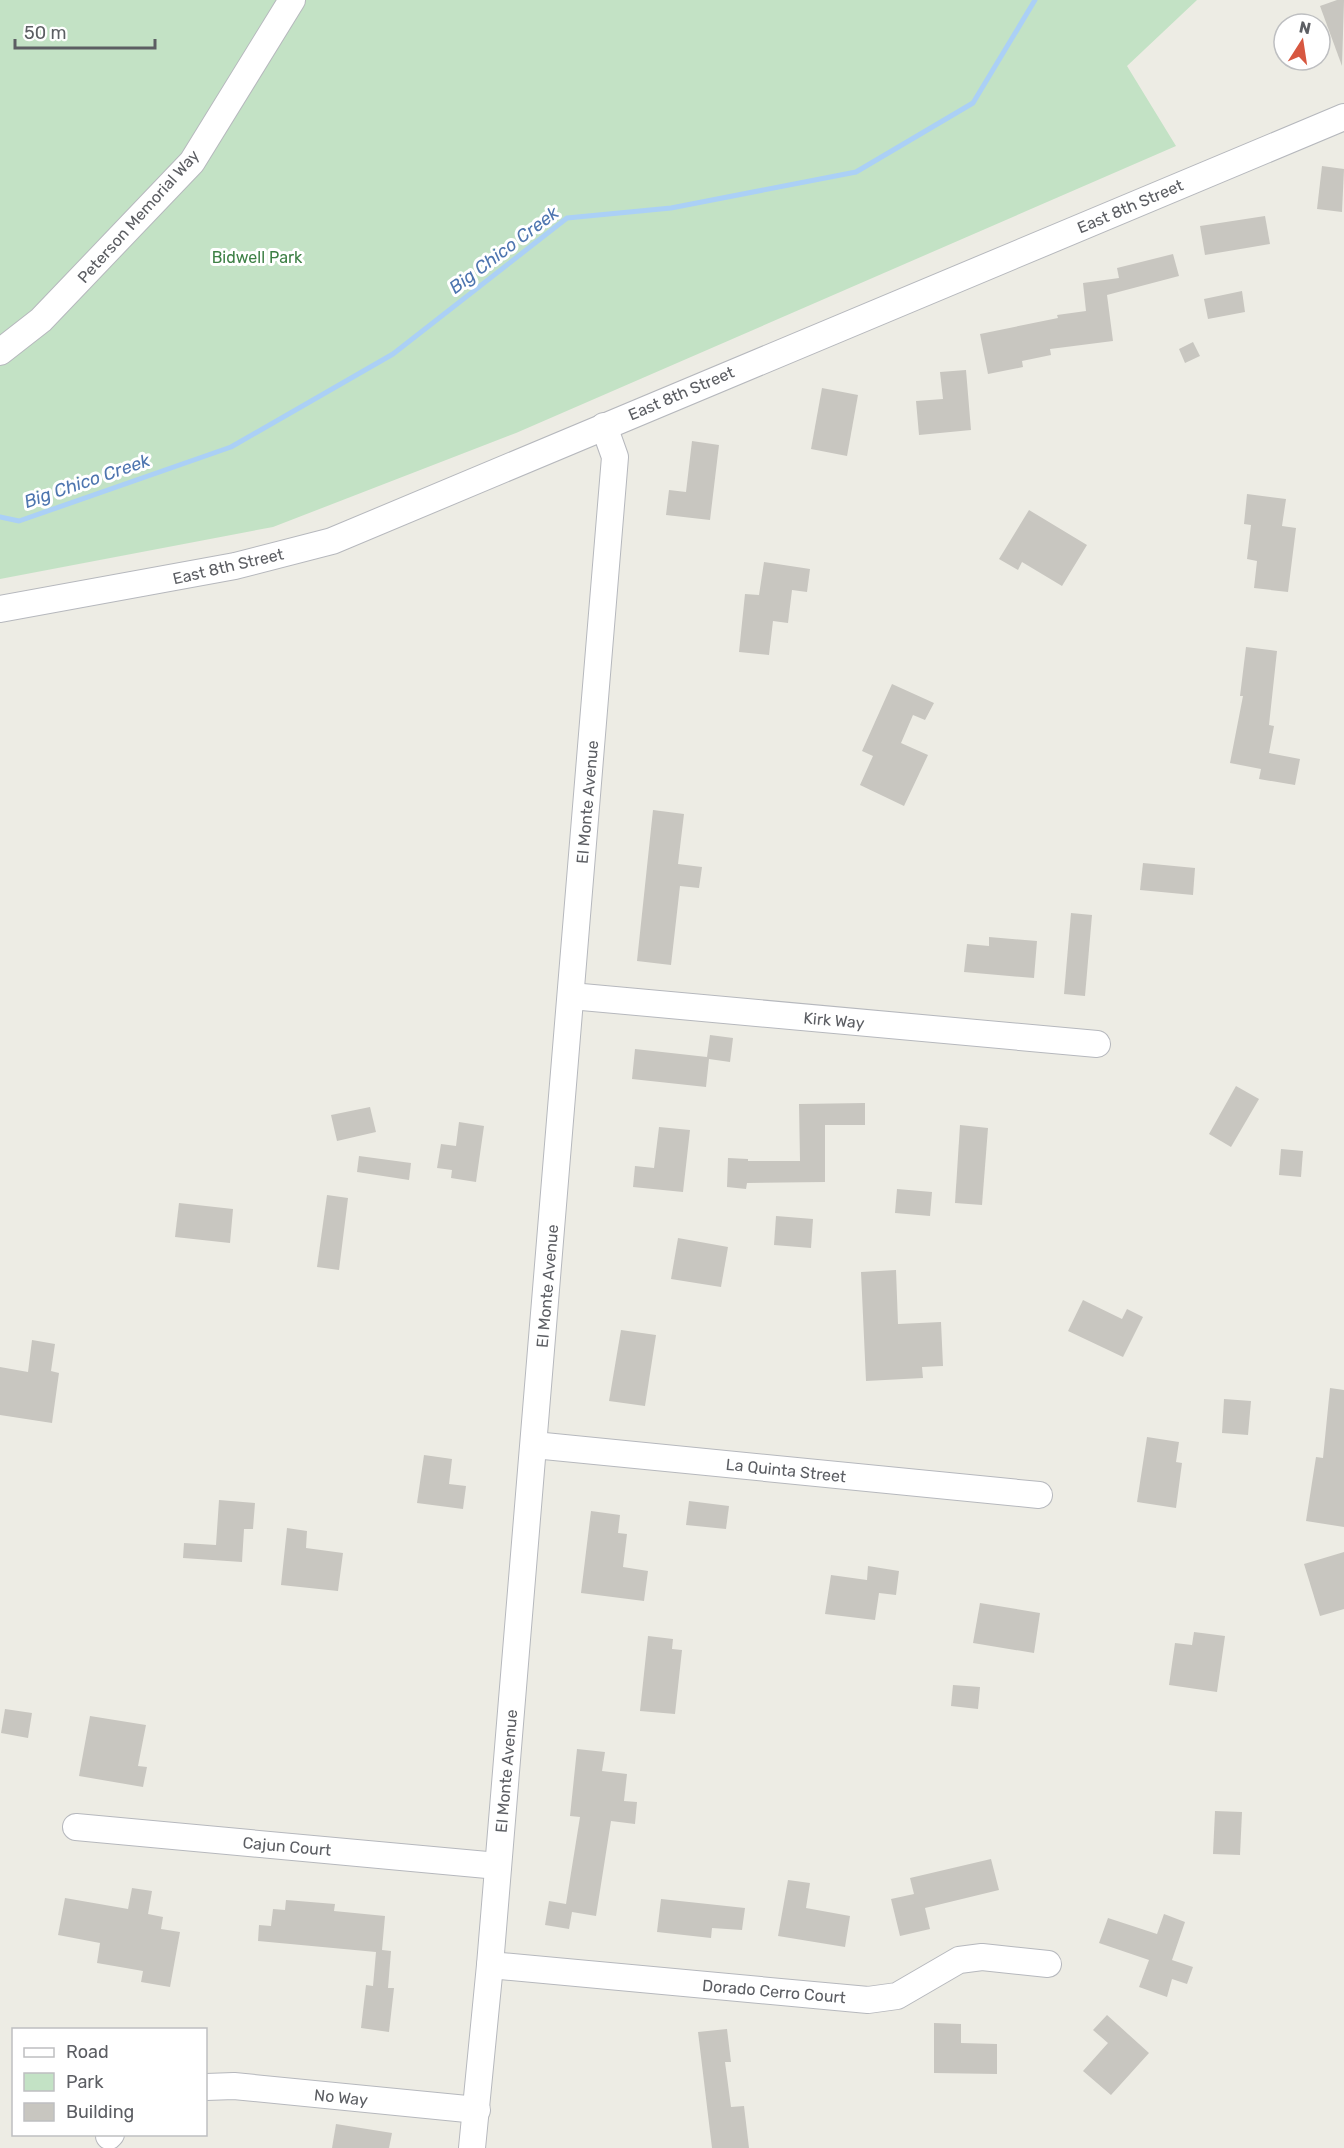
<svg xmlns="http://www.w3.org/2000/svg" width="1344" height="2148" viewBox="0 0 1344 2148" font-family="Rubik,sans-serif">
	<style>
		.green { fill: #c3e2c5 }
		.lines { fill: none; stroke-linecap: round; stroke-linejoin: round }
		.stream { stroke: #abd0f6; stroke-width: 5 }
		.building { fill: #c8c6c0 }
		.minor-casing { stroke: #b6b8bd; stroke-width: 28 }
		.minor { stroke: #fff; stroke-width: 26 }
		.labels { text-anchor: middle; stroke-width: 6; stroke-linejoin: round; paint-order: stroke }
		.street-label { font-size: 16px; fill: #5c5e63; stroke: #fff }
		.park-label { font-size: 16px; fill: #3e8046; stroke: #fff }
		.water-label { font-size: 18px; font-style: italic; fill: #4d75af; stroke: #fff }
	</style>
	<rect width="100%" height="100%" fill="#edece4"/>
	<polygon class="green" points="0,0 1197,0 1127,66 1176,146 516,433 273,527 0,579"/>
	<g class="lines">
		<polyline class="stream" points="0,517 19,521 231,447 393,354 567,218 671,208 856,172 973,103 1035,0"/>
	</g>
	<g class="building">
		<polygon points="1337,0 1344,0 1342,66 1320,6"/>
		<polygon points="1322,166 1344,169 1342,212 1317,209"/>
		<polygon points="1265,216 1270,244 1205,255 1200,226"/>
		<polygon points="1173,254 1179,276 1107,295 1113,341 1050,349 1051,355 1022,361 1023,367 988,374 980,334 1058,318 1057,315 1086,311 1083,283 1119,278 1117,268"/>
		<polygon points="1242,291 1245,312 1208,319 1204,299"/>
		<polygon points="1193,342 1200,356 1185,363 1179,349"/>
		<polygon points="966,370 971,430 919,435 916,401 943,399 940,372"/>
		<polygon points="822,388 858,395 847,456 811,449"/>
		<polygon points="692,441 719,445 710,520 666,515 669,490 686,492"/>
		<polygon points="1247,494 1286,499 1282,526 1296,528 1288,592 1254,588 1257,561 1247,559 1251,525 1244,524"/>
		<polygon points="1029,510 1087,545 1062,586 1022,562 1018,570 999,559"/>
		<polygon points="764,562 810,569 807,592 792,590 788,623 773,621 769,655 739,652 745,594 759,595"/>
		<polygon points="1246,647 1277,651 1269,725 1274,726 1269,753 1300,759 1295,785 1259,779 1261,769 1230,763 1243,696 1240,696"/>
		<polygon points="892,684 934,703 925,720 913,715 901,743 928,755 904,806 860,785 873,756 862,751"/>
		<polygon points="653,810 684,814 678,864 702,867 699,888 680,886 671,965 637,961"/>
		<polygon points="1143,863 1195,868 1193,895 1140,890"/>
		<polygon points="1071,913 1092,915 1085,996 1064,994"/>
		<polygon points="989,937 1037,941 1034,978 964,972 967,944 989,946"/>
		<polygon points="710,1035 733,1038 730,1062 709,1059 706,1087 632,1079 635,1049 707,1057"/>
		<polygon points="1236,1086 1259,1099 1231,1147 1209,1134"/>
		<polygon points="865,1103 865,1125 825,1125 825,1182 747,1183 746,1189 727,1187 728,1158 748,1159 748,1161 800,1161 799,1104"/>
		<polygon points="370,1107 376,1132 337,1141 331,1115"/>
		<polygon points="459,1122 484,1126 476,1182 451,1178 452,1170 437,1168 441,1144 456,1146"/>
		<polygon points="960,1125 988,1128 982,1205 955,1203"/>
		<polygon points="659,1127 690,1130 683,1192 633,1187 635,1166 654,1168"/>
		<polygon points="1281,1149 1303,1151 1301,1177 1279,1175"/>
		<polygon points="359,1156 411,1163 409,1180 357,1172"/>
		<polygon points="897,1189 932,1192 930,1216 895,1213"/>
		<polygon points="327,1195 348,1198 339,1270 317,1267"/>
		<polygon points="179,1203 233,1209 230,1243 175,1237"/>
		<polygon points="776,1216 813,1219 811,1248 774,1245"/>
		<polygon points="678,1238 728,1247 721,1287 671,1279"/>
		<polygon points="896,1270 898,1324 941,1322 943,1366 922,1367 923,1378 866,1381 861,1272"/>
		<polygon points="1083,1300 1122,1319 1127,1309 1143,1317 1123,1357 1068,1331"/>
		<polygon points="621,1330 656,1335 645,1406 609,1401"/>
		<polygon points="32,1340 55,1344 51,1371 59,1373 52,1423 0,1415 0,1367 28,1372"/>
		<polygon points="1330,1388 1344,1390 1344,1527 1306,1521 1316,1457 1323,1458"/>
		<polygon points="1224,1399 1251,1401 1248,1435 1222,1433"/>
		<polygon points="1147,1437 1179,1442 1176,1462 1182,1463 1176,1508 1137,1502"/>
		<polygon points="424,1455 452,1459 449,1484 466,1486 463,1509 417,1503"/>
		<polygon points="219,1500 255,1503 253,1529 244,1529 242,1562 183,1558 184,1543 216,1545"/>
		<polygon points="689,1501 729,1506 726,1529 686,1525"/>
		<polygon points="591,1511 620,1515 618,1533 627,1534 623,1567 648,1571 644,1601 581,1593"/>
		<polygon points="287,1528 307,1531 306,1548 343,1553 338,1591 281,1585"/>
		<polygon points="1344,1552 1344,1609 1320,1616 1304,1564"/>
		<polygon points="868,1566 899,1571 896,1595 879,1593 875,1620 825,1614 831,1575 867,1580"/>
		<polygon points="980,1603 1040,1613 1034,1653 973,1643"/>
		<polygon points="1194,1632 1225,1636 1217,1692 1169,1685 1175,1643 1192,1645"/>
		<polygon points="648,1636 673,1639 672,1649 682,1650 675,1714 640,1711"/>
		<polygon points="953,1685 980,1687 978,1709 951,1706"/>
		<polygon points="5,1709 32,1713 28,1738 1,1733"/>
		<polygon points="90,1716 146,1725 138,1766 147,1767 143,1787 79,1776"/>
		<polygon points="577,1749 605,1752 602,1771 627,1774 624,1801 637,1802 635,1824 611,1821 596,1916 572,1912 569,1929 545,1925 549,1901 566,1904 580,1817 570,1816"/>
		<polygon points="1215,1811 1242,1812 1240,1855 1213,1854"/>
		<polygon points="991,1859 999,1890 925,1908 930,1929 900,1936 891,1899 914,1894 910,1878"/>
		<polygon points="788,1880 810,1883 806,1908 850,1916 845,1947 778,1936"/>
		<polygon points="132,1888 152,1891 148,1914 163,1917 161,1929 180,1932 170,1987 141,1982 143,1971 97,1963 100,1943 58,1935 65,1898 128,1909"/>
		<polygon points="661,1899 745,1908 742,1930 712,1928 711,1938 657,1932"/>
		<polygon points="286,1900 335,1904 334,1911 385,1916 382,1950 391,1951 388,1988 394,1988 389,2032 361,2028 366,1985 373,1986 376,1952 258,1941 259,1925 271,1926 273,1909 285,1910"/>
		<polygon points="1164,1914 1185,1922 1172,1960 1193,1967 1187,1984 1172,1979 1167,1997 1139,1987 1149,1960 1099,1943 1108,1918 1157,1934"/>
		<polygon points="1107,2015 1149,2053 1111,2095 1083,2071 1108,2043 1093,2030"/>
		<polygon points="934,2023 961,2024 961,2043 997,2044 997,2074 934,2073"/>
		<polygon points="727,2029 731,2062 725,2062 731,2107 744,2106 749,2148 712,2148 698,2032"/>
		<polygon points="336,2124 392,2133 389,2148 332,2148"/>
	</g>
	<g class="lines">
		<g class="minor-casing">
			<g id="minor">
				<polyline points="0,352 41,320 192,162 292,0"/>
				<polyline points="0,609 235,566 332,541 1344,117"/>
				<polyline points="571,996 1097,1044"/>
				<polyline points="534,1445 1039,1495"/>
				<polyline points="76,1827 498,1866"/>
				<polyline points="490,1965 868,2000 897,1996 959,1960 982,1957 1048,1964"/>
				<polyline points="206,2087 234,2086 477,2110"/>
				<polyline points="109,2136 111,2134"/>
				<polyline points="472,2148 490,1965 615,457 604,426"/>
			</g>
		</g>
		<use href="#minor" class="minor"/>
	</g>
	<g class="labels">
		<g class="street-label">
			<text transform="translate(1130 206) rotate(-23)" y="6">East 8th Street</text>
			<text transform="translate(138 216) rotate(-48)" y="6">Peterson Memorial Way</text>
			<text transform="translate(681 393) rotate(-23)" y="6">East 8th Street</text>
			<text transform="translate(228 566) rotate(-13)" y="6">East 8th Street</text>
			<text transform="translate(587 802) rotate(-85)" y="6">El Monte Avenue</text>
			<text transform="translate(834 1020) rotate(5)" y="6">Kirk Way</text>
			<text transform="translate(547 1286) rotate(-85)" y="6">El Monte Avenue</text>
			<text transform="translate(786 1470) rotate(6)" y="6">La Quinta Street</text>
			<text transform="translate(506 1771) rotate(-85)" y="6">El Monte Avenue</text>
			<text transform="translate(287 1846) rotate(5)" y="6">Cajun Court</text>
			<text transform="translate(774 1991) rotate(5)" y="6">Dorado Cerro Court</text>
			<text transform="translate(341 2097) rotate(6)" y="6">No Way</text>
		</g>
		<g class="park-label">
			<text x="257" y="263">Bidwell Park</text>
		</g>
		<g class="water-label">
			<text transform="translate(504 250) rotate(-37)" y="6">Big Chico Creek</text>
			<text transform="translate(87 481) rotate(-19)" y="6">Big Chico Creek</text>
		</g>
	</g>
	<rect x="12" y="2028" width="195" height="108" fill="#ffffff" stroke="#bebfc1" stroke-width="1.5"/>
	<rect x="24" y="2048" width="30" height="9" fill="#ffffff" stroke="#bebfc1" stroke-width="1.5"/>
	<text x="66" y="2058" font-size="18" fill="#5c5e63">Road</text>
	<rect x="24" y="2073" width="30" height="18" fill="#c3e2c5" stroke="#bebfc1" stroke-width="1.5"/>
	<text x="66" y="2088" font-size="18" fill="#5c5e63">Park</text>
	<rect x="24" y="2103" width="30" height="18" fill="#c8c6c0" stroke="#bebfc1" stroke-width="1.5"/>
	<text x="66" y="2118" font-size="18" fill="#5c5e63">Building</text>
	<g transform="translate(1302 42) rotate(12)"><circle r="28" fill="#ffffff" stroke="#bebfc1" stroke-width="1.5"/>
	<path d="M0-4.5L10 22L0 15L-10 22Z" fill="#d75740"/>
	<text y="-9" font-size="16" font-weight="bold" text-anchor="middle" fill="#5c5e63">N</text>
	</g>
	<path d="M15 39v9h140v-9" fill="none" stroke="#5c5e63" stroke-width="3"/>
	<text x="24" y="39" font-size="18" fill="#5c5e63" stroke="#ffffff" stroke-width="4.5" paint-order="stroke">50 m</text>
</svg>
